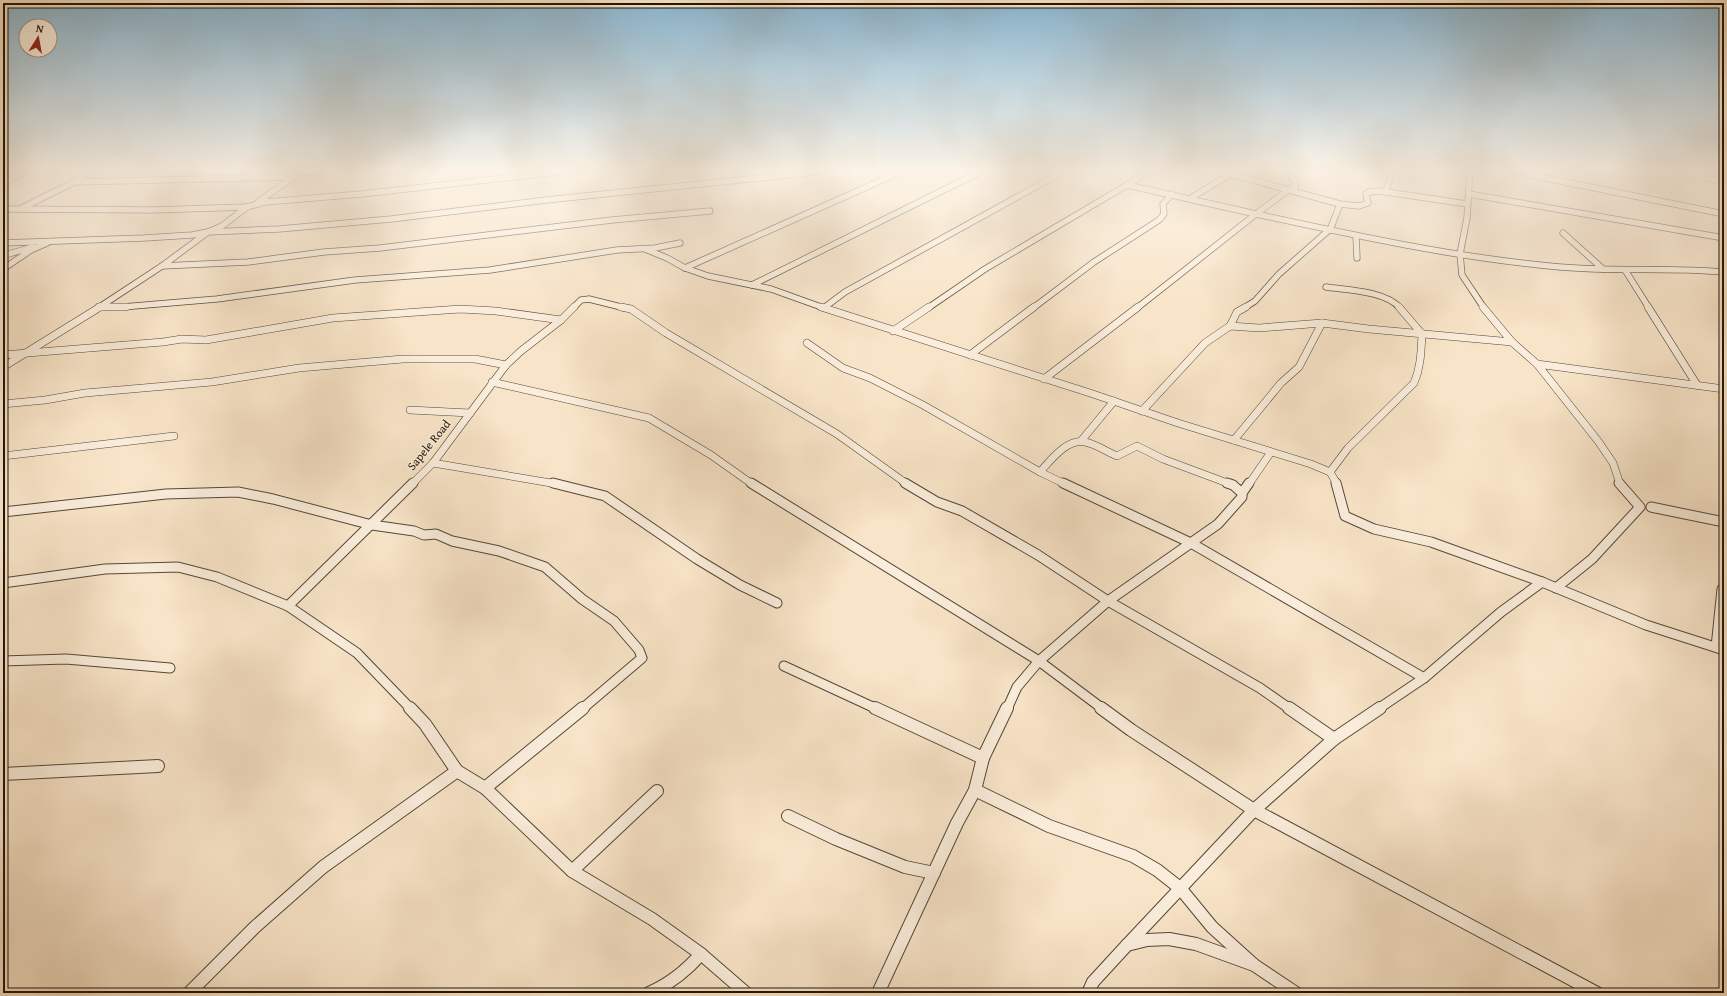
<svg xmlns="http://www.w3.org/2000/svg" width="1727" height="996" viewBox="0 0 1727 996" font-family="'Gentium Book Plus',serif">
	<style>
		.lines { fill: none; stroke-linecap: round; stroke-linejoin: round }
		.street-far3-casing { stroke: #544838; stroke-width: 7 }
		.street-far2-casing { stroke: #544838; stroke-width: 8 }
		.street-far1-casing { stroke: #544838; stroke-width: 11 }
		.street-casing { stroke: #544838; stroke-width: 14 }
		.street-far3 { stroke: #faeddb; stroke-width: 5.5 }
		.street-far2 { stroke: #faeddb; stroke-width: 7 }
		.street-far1 { stroke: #faeddb; stroke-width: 9 }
		.street { stroke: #faeddb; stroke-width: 12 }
		.labels { text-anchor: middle; stroke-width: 3; stroke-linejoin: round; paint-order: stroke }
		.street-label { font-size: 12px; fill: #1e1408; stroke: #faeddb }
	</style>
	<rect width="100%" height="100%" fill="#f8e4c8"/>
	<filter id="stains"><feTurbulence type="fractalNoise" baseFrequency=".005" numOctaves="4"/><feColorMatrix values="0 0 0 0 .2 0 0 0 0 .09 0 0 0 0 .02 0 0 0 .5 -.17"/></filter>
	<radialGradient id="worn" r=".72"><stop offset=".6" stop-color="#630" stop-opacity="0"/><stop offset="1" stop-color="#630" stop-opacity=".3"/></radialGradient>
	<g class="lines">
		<g class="street-far3-casing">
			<g id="street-far3">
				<polyline points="874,169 885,179"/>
				<polyline points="1212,169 1340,204 1359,206 1368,203 1366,194 1369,192 1380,191 1467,204"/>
				<polyline points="1470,169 1467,218 1460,254 1462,275 1484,308"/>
				<polyline points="1509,169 1545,178 1724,214"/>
				<polyline points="1678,169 1724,183"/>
				<polyline points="300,173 335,169"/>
				<polyline points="74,182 294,177"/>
				<polyline points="3,184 31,169"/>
				<polyline points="1127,185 1152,169"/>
				<polyline points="1385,192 1394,169"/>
				<polyline points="1469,194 1724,238"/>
				<polyline points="1191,198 1229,175"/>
				<polyline points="258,202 305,169"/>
				<polyline points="22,208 74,182 94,169"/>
				<polyline points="3,209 152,210 247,207 265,202 362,194 583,169"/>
				<polyline points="1330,230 1340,204"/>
				<polyline points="1563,233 1603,269"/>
				<polyline points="1356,236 1357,258"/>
				<polyline points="3,243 144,238 192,235 208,232 279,229 391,219 546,200 807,173 824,169"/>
				<polyline points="645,249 667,258 685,268 708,276 771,289 824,308"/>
				<polyline points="5,255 33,247"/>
				<polyline points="162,266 248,262 324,252 380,248 612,220 710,211"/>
				<polyline points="685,268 907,169"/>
				<polyline points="3,269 31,250 47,243"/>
				<polyline points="1625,270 1649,308"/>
				<polyline points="752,285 986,169"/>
				<path d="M 1326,287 C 1347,290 1386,291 1400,308"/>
				<polyline points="99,307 122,307 217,299 355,280 490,270 617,250 655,248 680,243"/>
				<polyline points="825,307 845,292 1068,169"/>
				<polyline points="98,308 162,266 208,232 222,226 247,207"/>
				<polyline points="573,308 581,300 589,299 625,308"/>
				<polyline points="928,308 985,269 1127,185 1256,214 1288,190 1295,188 1295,183 1290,174"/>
				<polyline points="1033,308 1094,262 1159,220 1164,214 1163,204 1172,194"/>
				<path d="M 1137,308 L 1256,214 C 1357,236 1458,258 1560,267 C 1615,272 1670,267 1724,272"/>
				<polyline points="1244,308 1255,301 1279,274 1329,230"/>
			</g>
		</g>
		<g class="street-far2-casing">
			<g id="street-far2">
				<polyline points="99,307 126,307"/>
				<polyline points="621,307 631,309 666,333 837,434 907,484"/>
				<polyline points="821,307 1090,393 1178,423 1311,464 1330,472 1337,484"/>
				<polyline points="1483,307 1512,342 1537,364"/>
				<polyline points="1648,307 1697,385"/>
				<polyline points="1322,323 1369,329 1512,342"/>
				<polyline points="1230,326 1237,312 1246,307"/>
				<polyline points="893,331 929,307"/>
				<polyline points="807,343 843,368 870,378 923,405 1040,472 1065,484"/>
				<polyline points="3,355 163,342 182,339 206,340 333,318 460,309 496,311 561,320"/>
				<polyline points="970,355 1034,307"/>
				<polyline points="3,367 100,307"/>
				<polyline points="1044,379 1138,307"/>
				<polyline points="492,382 649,418 711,455 752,484"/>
				<polyline points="3,404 45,400 85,393 212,382 299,368 403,359 475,359 506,365"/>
				<polyline points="410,410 470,413"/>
				<polyline points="1142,411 1205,343 1230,326 1259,328 1322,323 1299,367 1281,383 1234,440"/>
				<polyline points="1081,441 1114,401"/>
				<polyline points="3,456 174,436"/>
				<polyline points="433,463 557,484"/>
				<path d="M 1040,472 C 1050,461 1067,438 1085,442 C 1096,444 1107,452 1117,456 L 1137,446 L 1163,459 L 1230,484"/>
				<path d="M 1330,472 L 1348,448 L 1414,383 C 1421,367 1421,351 1422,334 L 1399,307"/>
				<polyline points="412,484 433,463 506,365 521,351 561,320 574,307"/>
				<polyline points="1249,484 1271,452"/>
				<polyline points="1620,484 1613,463 1598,441 1537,364 1724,389"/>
			</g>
		</g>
		<g class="street-far1-casing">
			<g id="street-far1">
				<polyline points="553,483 605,496 697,559 740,585 777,603"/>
				<polyline points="751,483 1039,661 1103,709"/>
				<polyline points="905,483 937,502 962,511 1038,555 1108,601 1260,688 1290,709"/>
				<polyline points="1063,483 1191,543 1424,678"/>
				<polyline points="1336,483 1345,516 1374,529 1431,542 1542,582 1646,625 1724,650"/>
				<polyline points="1242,493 1249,483"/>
				<polyline points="1651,507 1724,522"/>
				<polyline points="3,512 166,494 238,492 273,499 372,525 414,531 424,535 436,534 452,541 499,551 545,567 582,599 614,621 639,650 642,658 582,709"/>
				<polyline points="3,583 105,569 178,567 217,577 288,606 357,653 411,709"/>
				<polyline points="1556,588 1592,559 1640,507 1619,483"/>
				<polyline points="288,606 413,483"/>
				<polyline points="1716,647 1722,589"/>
				<polyline points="3,661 66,659 170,668"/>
				<polyline points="784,666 877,709"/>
				<polyline points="1007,709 1017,687 1039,661 1108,601 1218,524 1242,497 1242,493 1233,485 1227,483"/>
				<polyline points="1378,709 1424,678 1501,612 1542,582"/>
			</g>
		</g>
		<g class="street-casing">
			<g id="street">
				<polyline points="410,708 425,724 457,771 485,788 572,871 652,919 701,954 746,993"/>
				<polyline points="875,708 983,758"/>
				<polyline points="1101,708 1131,730 1254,810 1597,993"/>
				<polyline points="1289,708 1334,739"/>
				<polyline points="3,774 158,766"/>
				<polyline points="485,788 583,708"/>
				<polyline points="975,790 1049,826 1133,856 1157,870 1180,888 1212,927 1254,965"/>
				<polyline points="788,816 836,839 905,867 934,873"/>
				<polyline points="572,871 657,791"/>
				<polyline points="1127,945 1254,810 1334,739 1380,708"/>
				<polyline points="189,993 255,927 323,867 457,771"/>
				<path d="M 649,993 C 670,984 686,971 701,954"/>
				<polyline points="878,993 957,823 975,790 983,758 1007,708"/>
				<polyline points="1088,993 1093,982 1127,945 1147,940 1169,939 1196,944 1254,965 1296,993"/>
			</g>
		</g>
		<use href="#street-far3" class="street-far3"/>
		<use href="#street-far2" class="street-far2"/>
		<use href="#street-far1" class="street-far1"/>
		<use href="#street" class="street"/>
	</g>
	<linearGradient id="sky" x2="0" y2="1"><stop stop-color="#8ab8d4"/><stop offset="0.55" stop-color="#fcf3e6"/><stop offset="1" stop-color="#fcf3e6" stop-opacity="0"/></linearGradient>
	<rect width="1727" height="309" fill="url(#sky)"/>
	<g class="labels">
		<g class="street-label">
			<text transform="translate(429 445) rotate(-51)" y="4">Sapele Road</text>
		</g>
	</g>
	<rect width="1727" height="996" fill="none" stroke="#f8e4c8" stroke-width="16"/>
	<rect x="4" y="4" width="1719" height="988" fill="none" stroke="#1e1408" stroke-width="2"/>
	<rect x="8" y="8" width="1711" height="980" fill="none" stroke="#1e1408"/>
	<g transform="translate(38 38) rotate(11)"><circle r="19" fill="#faeddb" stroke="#a29687"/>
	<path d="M0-3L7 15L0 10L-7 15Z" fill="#8f2418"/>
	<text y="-6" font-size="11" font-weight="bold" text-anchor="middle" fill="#1e1408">N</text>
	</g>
	<rect width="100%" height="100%" filter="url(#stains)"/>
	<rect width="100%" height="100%" fill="url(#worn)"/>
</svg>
